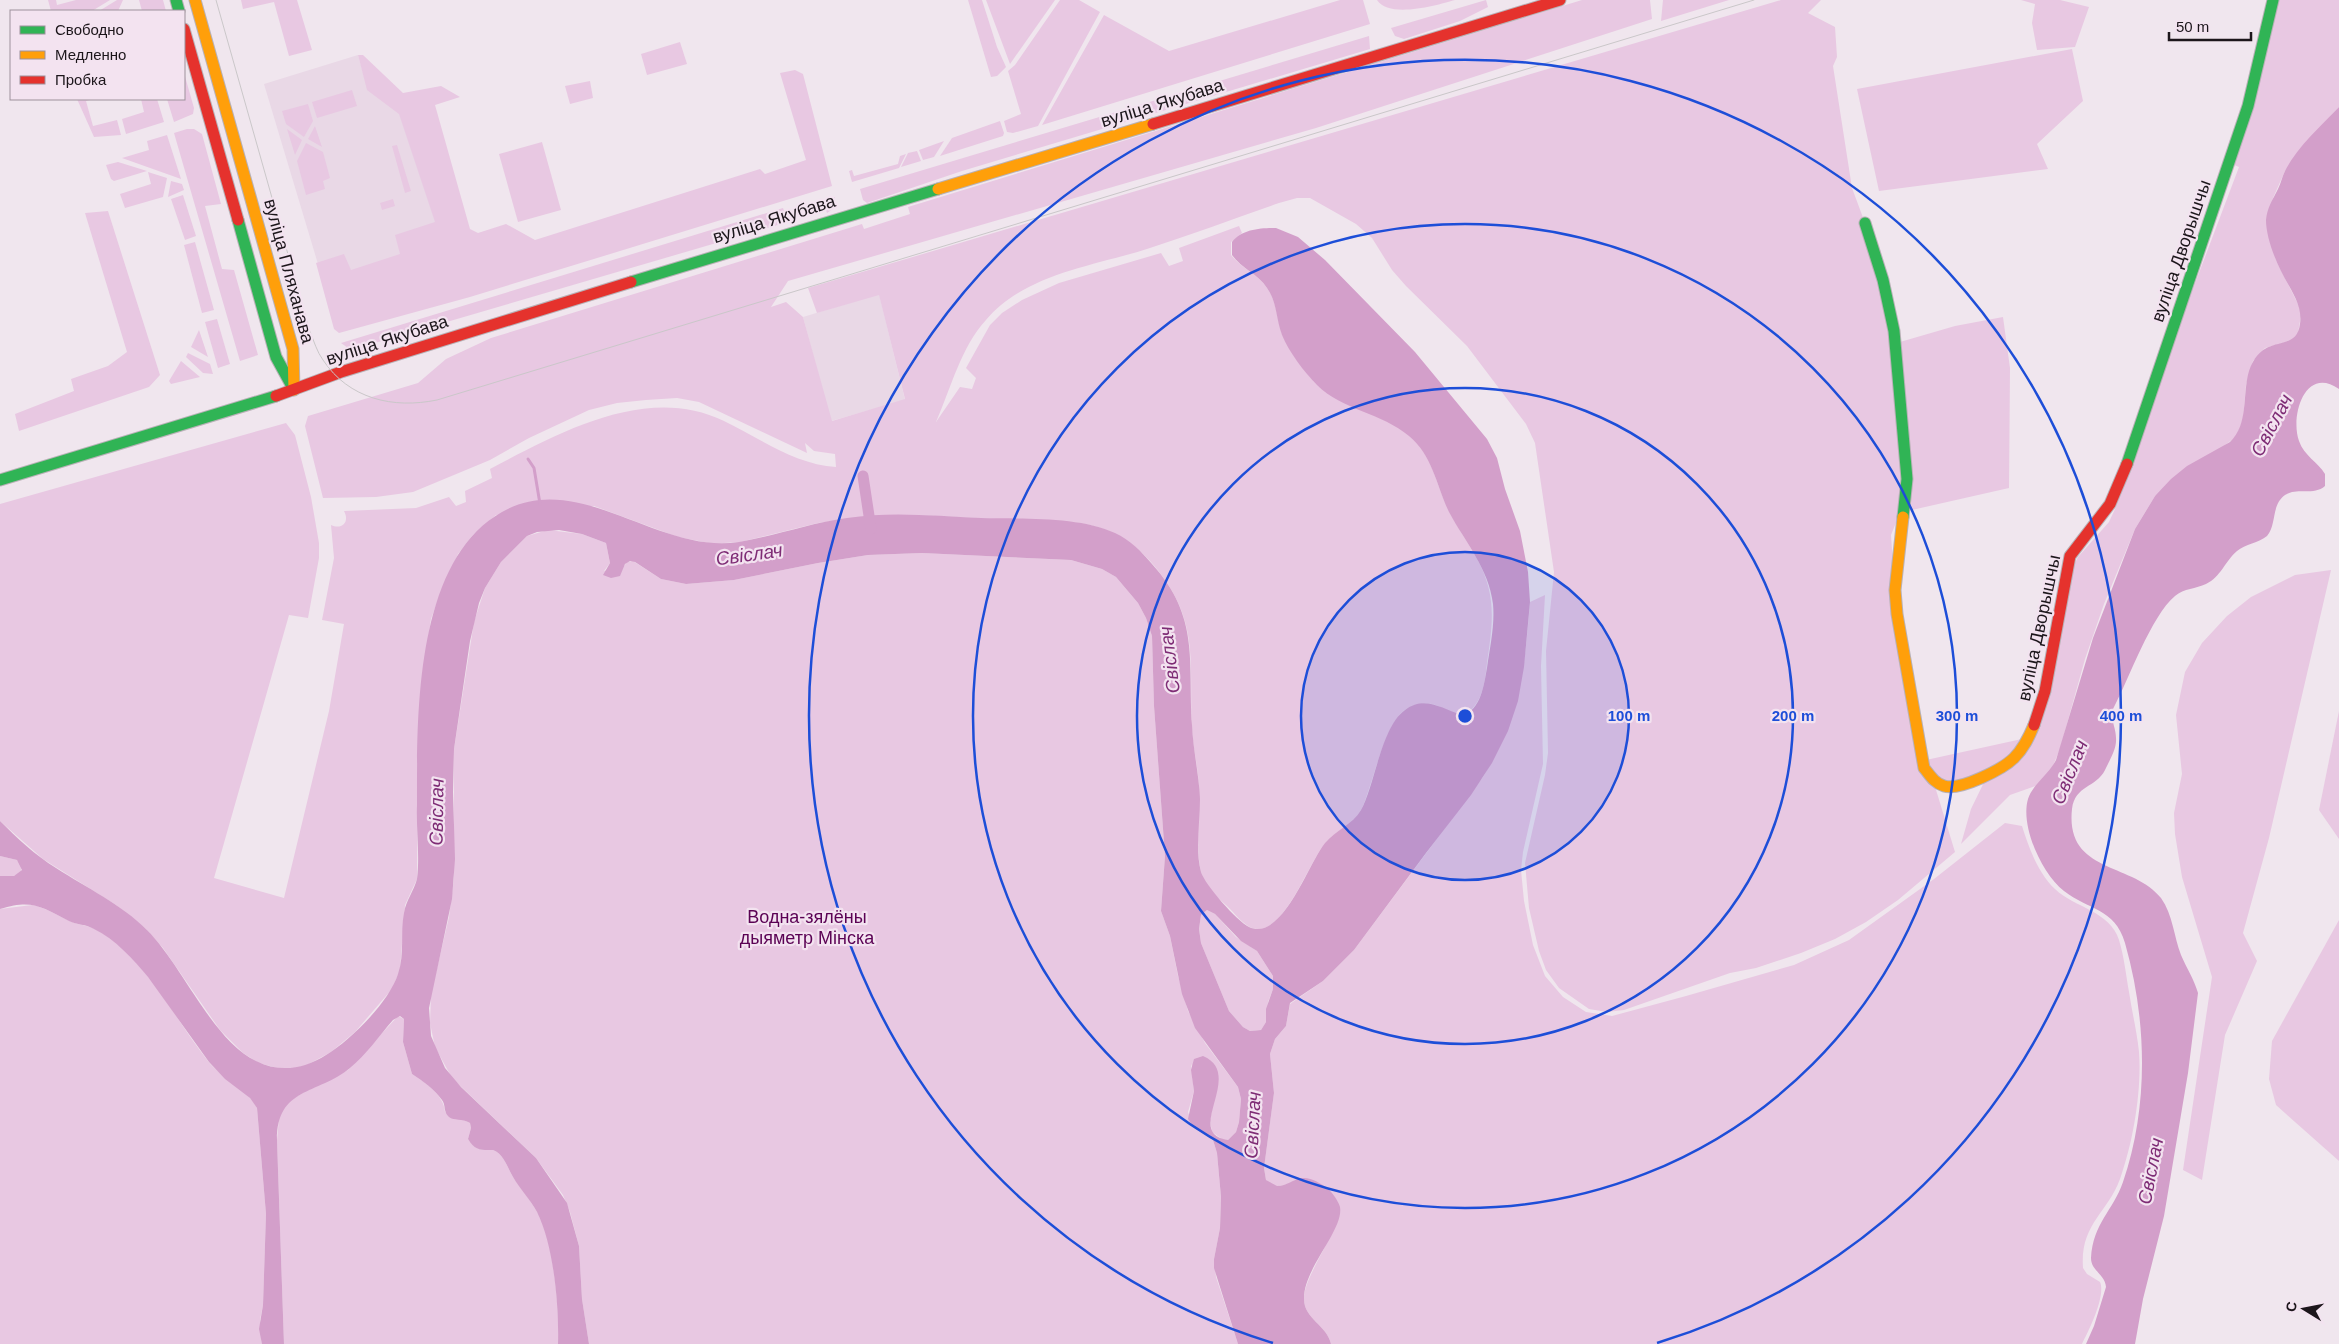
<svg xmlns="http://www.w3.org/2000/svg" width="2339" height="1344" viewBox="0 0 2339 1344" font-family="Arial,sans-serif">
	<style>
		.built { fill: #e9d8e6 }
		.green { fill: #e8c8e2 }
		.water { fill: #d39fca; fill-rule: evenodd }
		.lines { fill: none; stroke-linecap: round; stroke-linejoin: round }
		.stream { stroke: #d39fca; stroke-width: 3 }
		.canal { stroke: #d39fca; stroke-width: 11 }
		.fast-casing { stroke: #b8b1b6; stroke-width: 13 }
		.slow-casing { stroke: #b8b1b6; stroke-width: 13 }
		.jam-casing { stroke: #b8b1b6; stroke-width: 13 }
		.fast { stroke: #30b455; stroke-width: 11 }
		.slow { stroke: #ff9f0a; stroke-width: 11 }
		.jam { stroke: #e5322d; stroke-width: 11 }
		.tram { stroke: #cac7c9; stroke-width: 1 }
		.ring { fill: none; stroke: #1d4ed8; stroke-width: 2.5 }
		.labels { text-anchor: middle; stroke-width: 4.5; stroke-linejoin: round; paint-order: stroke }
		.street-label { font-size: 18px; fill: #1c161b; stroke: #f3e3f0 }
		.park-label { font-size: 18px; fill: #5b0254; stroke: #f3e3f0 }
		.water-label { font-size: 19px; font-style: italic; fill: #7e2c75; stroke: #f3e3f0 }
		.centre { fill: #1d4ed8; stroke: #f3e3f0; stroke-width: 2.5 }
		.ring-label { font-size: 15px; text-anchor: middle; font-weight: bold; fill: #1d4ed8; stroke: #f3e3f0; stroke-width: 4.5; stroke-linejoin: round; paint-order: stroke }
	</style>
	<rect width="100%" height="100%" fill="#f0e6ee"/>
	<g class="built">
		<polygon points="358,55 367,87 402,113 437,224 412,262 353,279 318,264 264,84"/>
		<polygon points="879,294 905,400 831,421 803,317"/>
	</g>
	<g class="green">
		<polygon points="48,0 56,0 57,5 76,0 110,0 92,11 51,11"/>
		<polygon points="117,0 123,0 118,11 99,11"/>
		<polygon points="139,0 163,0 166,11 142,11"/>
		<polygon points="241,0 297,0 312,50 289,56 274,2 243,9"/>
		<polygon points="968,0 982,0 997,47 1006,67 997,76 991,77"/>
		<polygon points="986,0 1055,0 1010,64"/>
		<polygon points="1060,0 1079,0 1100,12 1038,126 1013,133 1007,132 1004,121 1021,114 1008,71 1015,65"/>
		<polygon points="1340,0 1363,0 1370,24 1042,125 1104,15 1169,51"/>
		<path d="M 1377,0 L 1455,0 C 1438,5 1389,19 1377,0 Z"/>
		<polygon points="1486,0 1488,7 1460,21 1404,39 1395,36 1391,28"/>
		<path d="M 1582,0 L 1650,0 L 1652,19 L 1316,128 L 788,281 L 771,307 L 786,302 L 803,317 L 832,421 L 905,399 L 879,295 L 817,313 L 808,288 L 1781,0 L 1821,0 L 1808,13 L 1835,27 L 1837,57 L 1833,66 L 1852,188 L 1865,223 L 1900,342 L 1955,326 L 2003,317 L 2010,368 L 2009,488 L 1903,512 L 1903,505 L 1891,535 L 1896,613 L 1924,768 L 1933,780 L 1955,852 L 1898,900 L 1866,922 L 1835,939 L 1801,953 L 1756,968 L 1730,973 L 1624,1010 L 1607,1012 L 1589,1009 L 1559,988 L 1546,970 L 1539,951 L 1529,908 L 1525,863 L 1545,775 L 1548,753 L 1546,651 L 1554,572 L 1535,443 L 1526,424 L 1467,346 L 1406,286 L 1392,270 L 1372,238 L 1356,224 L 1310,198 L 1297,198 L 1279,203 C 1236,218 1193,234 1150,248 C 1095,266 1026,273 986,320 C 961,347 951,388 936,422 L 960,387 L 972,389 L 976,378 L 966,368 L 990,325 L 1002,313 L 1022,300 L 1059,283 L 1161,253 L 1169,266 L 1183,261 L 1179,248 L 1239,226 L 1242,233 L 1231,242 L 1231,255 C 1241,268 1258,274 1267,288 C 1277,302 1277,319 1282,334 C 1288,348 1299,364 1309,376 C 1335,408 1378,410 1409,435 C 1431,453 1435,480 1446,504 C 1454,523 1466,539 1476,557 C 1497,594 1493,622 1487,663 C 1485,682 1483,701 1467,714 C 1445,718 1437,693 1408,708 C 1385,719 1373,785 1362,808 C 1354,824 1337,830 1326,842 C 1309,861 1285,933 1256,929 C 1246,928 1237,916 1230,909 C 1221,900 1209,891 1203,878 C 1195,859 1199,813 1199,791 C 1199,770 1193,750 1192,729 C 1189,660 1201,618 1150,561 C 1131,540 1108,527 1079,523 L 915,515 L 868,516 L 818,523 L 740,542 L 724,543 L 709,543 L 678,537 L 594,506 L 496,515 L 472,536 L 458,554 L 441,591 L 431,619 L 422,681 L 418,749 L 417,879 L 405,905 L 400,970 L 392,989 L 355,1032 L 331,1052 L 307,1065 L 296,1068 L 277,1068 L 259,1063 L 243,1053 L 220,1030 L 163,948 L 146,929 L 116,905 L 43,859 L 0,821 L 0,504 L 286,423 L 295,435 L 311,497 L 319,543 L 319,558 L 308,618 L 289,615 L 214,878 L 284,898 L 329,711 L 344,624 L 322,620 L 334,558 L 331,525 C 342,530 350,522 344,511 L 416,508 L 449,497 L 456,506 L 466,502 L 465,491 L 492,478 L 490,469 C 558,433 647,383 724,421 C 759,438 796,465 836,467 L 835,454 L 814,451 L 805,443 L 807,453 L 699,402 L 677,398 L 646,400 L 617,403 L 589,410 L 529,438 L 490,460 L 413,492 L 376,497 L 323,498 L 305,426 L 308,416 L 418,383 L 446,359 L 491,338 L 862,224 L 864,229 L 910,214 L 908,207 Z"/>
		<polygon points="1663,0 1729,0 1661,21"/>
		<polygon points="2021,0 2060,0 2089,7 2075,47 2037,50 2032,23 2035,4"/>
		<polygon points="2276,0 2339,0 2339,107 2299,151 2285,171 2273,198 2267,226 2276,260 2299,306 2301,315 2298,333 2291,341 2265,348 2253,361 2246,385 2243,420 2236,437 2155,496 2144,514 2135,529 2104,604 2085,659 2060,749 2052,768 2038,785 2010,795 1961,844 1971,809 1989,772 1953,785 1935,777 1926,760 2031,737 2069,575 2078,557 2109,522 2115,509 2157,384 2239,167 2232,164"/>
		<polygon points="1369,36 1370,49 962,171 867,203 863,200 860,189"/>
		<polygon points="680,42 687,64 647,75 641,54"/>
		<polygon points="2072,49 2083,101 2037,144 2048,169 1879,191 1857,89"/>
		<polygon points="358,55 363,55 403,93 441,86 460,97 435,105 470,229 478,233 506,224 535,240 760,169 765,174 806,160 780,73 795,70 803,74 832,186 470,297 339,333 334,329 316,263 344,254 351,270 400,254 395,235 435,222 399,114 367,90"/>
		<polygon points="184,73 194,108 193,114 174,122 167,99 184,99"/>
		<polygon points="590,81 593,98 570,104 565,86"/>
		<polygon points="352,90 357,106 317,118 312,102"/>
		<polygon points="77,99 93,99 86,101 93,126 117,120 121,135 94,137"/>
		<polygon points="141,99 157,99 164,122 126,134 122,119 144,112"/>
		<polygon points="308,104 313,121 304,137 286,124 282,111"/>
		<polygon points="1000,121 1004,133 1003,136 940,156 952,138"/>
		<polygon points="315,126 322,147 308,139"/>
		<polygon points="187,129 194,129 202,134 221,204 205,206 222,269 234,270 258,355 240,361 174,133"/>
		<polygon points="287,129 302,140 295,155"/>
		<polygon points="167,135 181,179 122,158 149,150 147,141"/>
		<polygon points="944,141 934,157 923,160 919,150"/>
		<polygon points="542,142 561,210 518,222 499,154"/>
		<polygon points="306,143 323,152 330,178 323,181 325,189 306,195 297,161"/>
		<polygon points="397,145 411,191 405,193 392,146"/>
		<polygon points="917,151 921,161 901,167 908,153"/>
		<polygon points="906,154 899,168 852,182 849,171 852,170 854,176 898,164 900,156"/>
		<polygon points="118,162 147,171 114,181 111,179 106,165"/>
		<polygon points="148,172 167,178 163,197 125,208 120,194 151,184"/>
		<polygon points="171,181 182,184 184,190 168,197"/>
		<polygon points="183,195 196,236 185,240 171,199"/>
		<polygon points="835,197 833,209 827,213 823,202"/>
		<polygon points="393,199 395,206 382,210 380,203"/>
		<polygon points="783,208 788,222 351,350 341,343"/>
		<polygon points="108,211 160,375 149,387 19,431 15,414 74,391 71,379 108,366 127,352 85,213"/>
		<polygon points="195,242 214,310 202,313 184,245"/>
		<polygon points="217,319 230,364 218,368 205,322"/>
		<polygon points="199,330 208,357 191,347"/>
		<polygon points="188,353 210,364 213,374 203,373 186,357"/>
		<polygon points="181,361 200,377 171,384 169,381"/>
		<polygon points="548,530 582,534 606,543 610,563 604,571 624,566 627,562 633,561 661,579 686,584 734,580 818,563 868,555 922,553 1071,560 1102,569 1116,577 1138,603 1146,618 1152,636 1154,706 1165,856 1161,911 1170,936 1178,976 1188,1011 1205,1043 1238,1087 1241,1099 1239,1122 1236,1132 1228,1140 1222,1139 1212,1132 1210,1120 1212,1110 1191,1064 1194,1091 1188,1112 1194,1128 1213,1140 1217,1153 1221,1197 1220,1228 1214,1259 1216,1277 1238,1344 589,1344 582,1299 579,1246 570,1212 563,1195 536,1158 452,1078 435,1047 430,1023 431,994 449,917 454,878 454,749 474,622 485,588 501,562 527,536"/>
		<polygon points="2331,570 2269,838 2243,933 2257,961 2225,1035 2202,1180 2183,1170 2212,977 2182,877 2175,834 2174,813 2182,774 2176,715 2185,672 2202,643 2227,616 2251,597 2295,575"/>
		<path d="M 1545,595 L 1541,666 L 1543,764 L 1523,852 L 1521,870 L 1524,901 L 1533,945 L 1545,976 L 1563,997 L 1586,1012 L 1612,1016 L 1686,996 L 1794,965 L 1849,940 L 1934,879 L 2005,823 L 2022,826 C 2029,848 2038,873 2055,889 C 2075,908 2110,911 2119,940 C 2124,956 2126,975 2129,992 C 2132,1012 2137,1032 2139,1052 C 2142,1090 2133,1143 2120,1179 C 2107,1214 2080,1224 2083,1268 L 2087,1274 L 2100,1282 C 2106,1296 2089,1330 2082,1344 L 1331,1344 C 1327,1325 1304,1319 1304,1299 C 1303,1271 1358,1211 1331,1194 C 1321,1187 1306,1184 1295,1180 C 1285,1186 1275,1190 1266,1180 L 1264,1168 L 1274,1093 L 1270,1054 L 1275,1039 L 1286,1026 L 1290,1004 L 1323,981 L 1354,950 L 1483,777 C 1521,715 1524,672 1530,602 Z"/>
		<polygon points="2339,711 2339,839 2319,810"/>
		<polygon points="0,856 17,860 22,866 21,873 14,876 0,876"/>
		<path d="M 32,905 C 47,908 56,915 70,921 C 78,925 87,925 95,929 C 146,957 173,1017 208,1061 C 222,1079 247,1088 257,1108 L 266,1214 L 263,1305 L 260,1320 L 262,1344 L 0,1344 L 0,909 Z"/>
		<polygon points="1207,910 1215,914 1236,937 1257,951 1273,976 1273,989 1268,1002 1266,1022 1261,1030 1250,1031 1243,1027 1229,1011 1201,943 1199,929 1201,915"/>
		<polygon points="2339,920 2339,1161 2276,1105 2269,1079 2272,1041"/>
		<path d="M 398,1016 L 404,1019 L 403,1042 L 412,1074 C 426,1083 444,1095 445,1112 L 455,1119 L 462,1119 L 470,1123 L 471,1128 L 468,1139 C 475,1150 481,1150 493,1150 C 504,1154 507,1167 513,1177 C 523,1192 535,1205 542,1222 C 555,1255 559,1309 558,1344 L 284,1344 L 277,1140 L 279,1118 L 284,1107 L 293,1098 L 348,1070 Z"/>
	</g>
	<g class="water">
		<path d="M 2339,107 L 2339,389 C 2305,365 2290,416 2299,441 C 2304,456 2318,462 2325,474 L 2325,486 C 2314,496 2297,487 2285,495 C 2271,505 2277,524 2267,536 C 2259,543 2245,544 2237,551 C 2225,561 2221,577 2206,584 C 2196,589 2184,588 2175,596 C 2151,616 2129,679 2113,709 C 2110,720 2116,727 2116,738 C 2117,749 2109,761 2105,770 C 2096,788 2075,785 2072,809 C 2065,874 2133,862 2161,898 C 2173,915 2174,937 2181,955 C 2187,969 2194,979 2198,993 L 2188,1073 L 2164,1216 L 2143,1299 L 2135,1344 L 2086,1344 L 2094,1326 L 2106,1287 C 2105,1274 2091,1271 2091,1258 C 2093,1223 2113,1211 2123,1182 C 2149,1106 2147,1020 2125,943 C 2115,908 2088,910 2064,891 C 2042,874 2020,826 2028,799 C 2033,784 2049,774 2056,760 L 2093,638 L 2135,529 L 2155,496 L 2171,479 L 2187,466 L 2230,442 C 2249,424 2242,395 2249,371 C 2263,330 2296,355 2300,324 C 2303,304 2289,288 2281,271 C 2274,257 2266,236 2266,220 C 2267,208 2273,199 2278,189 C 2281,183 2282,177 2285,171 C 2297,147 2321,126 2339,107 Z"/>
		<path d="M 1276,228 L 1298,237 L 1325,260 L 1415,352 L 1487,439 L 1497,458 L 1505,489 L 1520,531 L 1528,572 L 1530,602 L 1524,667 L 1518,701 L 1508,731 L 1492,763 L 1471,795 L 1426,853 L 1354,950 L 1323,981 L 1290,1003 L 1286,1026 L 1275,1039 L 1270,1054 L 1274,1093 L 1264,1168 L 1266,1180 L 1277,1186 C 1287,1186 1293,1179 1302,1178 C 1311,1177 1320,1183 1327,1188 C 1332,1192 1338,1200 1340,1207 C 1344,1230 1303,1269 1304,1299 C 1304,1319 1327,1325 1331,1344 L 1238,1344 L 1214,1268 L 1214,1259 L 1220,1228 L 1221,1197 L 1217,1153 L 1213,1140 L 1194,1128 L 1188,1119 L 1194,1091 L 1191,1070 L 1194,1059 L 1203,1056 C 1246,1074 1182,1134 1228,1140 L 1236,1132 L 1239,1122 L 1241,1099 L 1238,1087 L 1195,1028 L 1182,994 L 1170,936 L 1161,911 L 1165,856 L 1154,706 L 1152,636 L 1146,618 L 1138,603 L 1116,577 L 1102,569 L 1071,560 L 922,553 L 868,555 L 818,563 L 734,580 L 686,584 L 661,579 L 635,562 L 630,561 L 625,564 L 620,576 L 611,578 L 603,575 L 610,563 L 606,543 L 582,534 L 559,530 L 537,532 L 527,536 L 501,562 L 485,588 L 479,603 L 470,641 L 454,749 L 453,792 L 455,859 L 452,899 L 429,1008 L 431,1036 L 445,1068 L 461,1087 L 536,1158 L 567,1203 L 579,1246 L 582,1299 L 589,1344 L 558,1344 C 559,1306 554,1246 537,1212 C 530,1199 520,1189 513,1177 C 507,1167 504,1154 493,1150 C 481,1150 475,1151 468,1139 L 471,1128 L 470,1123 C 462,1118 454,1121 449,1117 C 443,1112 446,1105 442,1100 C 434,1089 423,1081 412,1074 L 403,1042 L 404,1019 L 400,1016 L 393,1020 C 379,1036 366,1055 350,1068 C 317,1095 277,1087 277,1140 L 284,1344 L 262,1344 L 259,1329 L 263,1305 L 266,1214 L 257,1108 L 250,1098 L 225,1079 L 209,1062 L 148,977 C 134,960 115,939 94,929 C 86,924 77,925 69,921 C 41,907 33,899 0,909 L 0,876 L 14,876 L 22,870 L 17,860 L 0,856 L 0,821 C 17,838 35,855 56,868 C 87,888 121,904 147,930 C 183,966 212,1040 256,1061 C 280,1073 304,1069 326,1055 C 351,1040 389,1002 398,974 C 405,954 400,933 404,913 C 406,900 414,891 417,879 C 420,855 416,829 417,805 C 417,717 414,561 502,512 C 579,468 658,555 739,542 C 775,536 810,523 847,518 C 891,511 937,516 981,518 C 1020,519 1080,516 1115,533 C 1130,540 1141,551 1152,564 C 1200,617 1188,661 1192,725 C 1193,750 1199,774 1200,799 C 1200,822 1195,850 1201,872 C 1205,885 1237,921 1249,927 C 1282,943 1309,862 1325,843 C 1336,830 1352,825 1361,810 C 1375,785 1381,727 1405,710 C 1425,695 1442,709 1462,715 C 1481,711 1484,684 1487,668 C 1490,647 1495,625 1493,604 C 1489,569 1465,542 1449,512 C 1436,485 1433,456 1409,436 C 1382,413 1342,410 1317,385 C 1304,372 1289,352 1282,335 C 1276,319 1277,302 1267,288 C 1258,274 1241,268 1232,255 L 1232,242 C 1242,229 1261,228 1276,228 ZM 1207,910 L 1215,914 L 1241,941 L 1257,951 L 1273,976 L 1273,989 L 1266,1009 L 1266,1022 L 1261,1030 L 1250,1031 L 1243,1027 L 1229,1011 L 1201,943 L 1199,929 L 1201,915 Z"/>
	</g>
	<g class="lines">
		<polyline class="stream" points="528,459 534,468 540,504"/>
		<polyline class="canal" points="863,476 871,529"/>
		<g class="fast-casing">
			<g id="fast">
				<polyline points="176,0 179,11"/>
				<polyline points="238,220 276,357 293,388"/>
				<polyline points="1865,223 1883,280 1894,331 1907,479 1903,517"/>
				<polyline points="631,282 938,189"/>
				<polyline points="2127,464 2248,106 2273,0"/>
				<polyline points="0,480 276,396"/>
			</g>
		</g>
		<g class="slow-casing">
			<g id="slow">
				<polyline points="195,0 293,349 294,390"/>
				<polyline points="938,189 1153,124"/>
				<path d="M 1903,517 L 1895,590 L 1897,614 L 1924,768 C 1930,775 1934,783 1944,786 C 1960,791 2003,769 2014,758 C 2024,748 2029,737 2034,725"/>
			</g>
		</g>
		<g class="jam-casing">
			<g id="jam">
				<polyline points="184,29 238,220"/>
				<polyline points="1153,124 1560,0"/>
				<polyline points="276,396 341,372 631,282"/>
				<polyline points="2034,725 2045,691 2070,556 2110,504 2127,464"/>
			</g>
		</g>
		<use href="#fast" class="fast"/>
		<use href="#slow" class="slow"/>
		<use href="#jam" class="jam"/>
		<path class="tram" d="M 216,0 L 310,332 C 314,341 317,352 323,360 C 349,399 393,409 437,400 L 1754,0"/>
	</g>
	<circle cx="1465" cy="716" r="164" fill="#1d4ed8" fill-opacity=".12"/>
	<g class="ring">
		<circle cx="1465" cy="716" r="164"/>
		<circle cx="1465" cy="716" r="328"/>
		<circle cx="1465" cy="716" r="492"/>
		<path d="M1273 1343A656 656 0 1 1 1657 1343"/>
	</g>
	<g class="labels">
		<g class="street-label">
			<text transform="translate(1162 103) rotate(-17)" y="6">вуліца Якубава</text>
			<text transform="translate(774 219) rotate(-17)" y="6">вуліца Якубава</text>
			<text transform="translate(2181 251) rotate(-71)" y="6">вуліца Дворышчы</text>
			<text transform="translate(289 271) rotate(75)" y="6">вуліца Пляханава</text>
			<text transform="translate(387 340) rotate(-18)" y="6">вуліца Якубава</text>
			<text transform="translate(2039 628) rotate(-78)" y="6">вуліца Дворышчы</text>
		</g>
		<g class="park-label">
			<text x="807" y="923">Водна-зялёны<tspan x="807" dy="21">дыяметр Мінска</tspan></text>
		</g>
		<g class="water-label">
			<text transform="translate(2271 425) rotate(-62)" y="7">Свіслач</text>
			<text transform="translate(749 554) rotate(-8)" y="7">Свіслач</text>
			<text transform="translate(1169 660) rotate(-97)" y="7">Свіслач</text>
			<text transform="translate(2069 772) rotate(-68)" y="7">Свіслач</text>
			<text transform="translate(436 812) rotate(-89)" y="7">Свіслач</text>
			<text transform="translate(1252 1125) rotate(-87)" y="7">Свіслач</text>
			<text transform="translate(2150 1171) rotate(-79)" y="7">Свіслач</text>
		</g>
	</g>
	<circle cx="1465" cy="716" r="8" class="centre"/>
	<g class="ring-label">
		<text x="1629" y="721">100 m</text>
		<text x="1793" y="721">200 m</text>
		<text x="1957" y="721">300 m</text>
		<text x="2121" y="721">400 m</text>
	</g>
	<rect x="10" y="10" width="175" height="90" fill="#f3e3f0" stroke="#9d919b"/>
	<rect x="20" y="26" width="25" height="8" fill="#30b455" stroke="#9d919b"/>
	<text x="55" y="35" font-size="15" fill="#1c161b">Свободно</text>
	<rect x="20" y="51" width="25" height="8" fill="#ff9f0a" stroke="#9d919b"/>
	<text x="55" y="60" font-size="15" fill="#1c161b">Медленно</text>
	<rect x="20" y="76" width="25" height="8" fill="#e5322d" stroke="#9d919b"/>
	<text x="55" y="85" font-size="15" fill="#1c161b">Пробка</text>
	<g transform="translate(2304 1309) rotate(280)" stroke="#f3e3f0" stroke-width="4" paint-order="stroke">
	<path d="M0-4L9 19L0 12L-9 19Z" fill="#1c161b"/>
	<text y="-8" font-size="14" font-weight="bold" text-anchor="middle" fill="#1c161b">С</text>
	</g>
	<path d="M2169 32v8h82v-8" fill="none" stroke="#1c161b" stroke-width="2.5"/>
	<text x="2176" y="32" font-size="15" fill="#1c161b" stroke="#f3e3f0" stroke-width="4" paint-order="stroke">50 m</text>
</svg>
